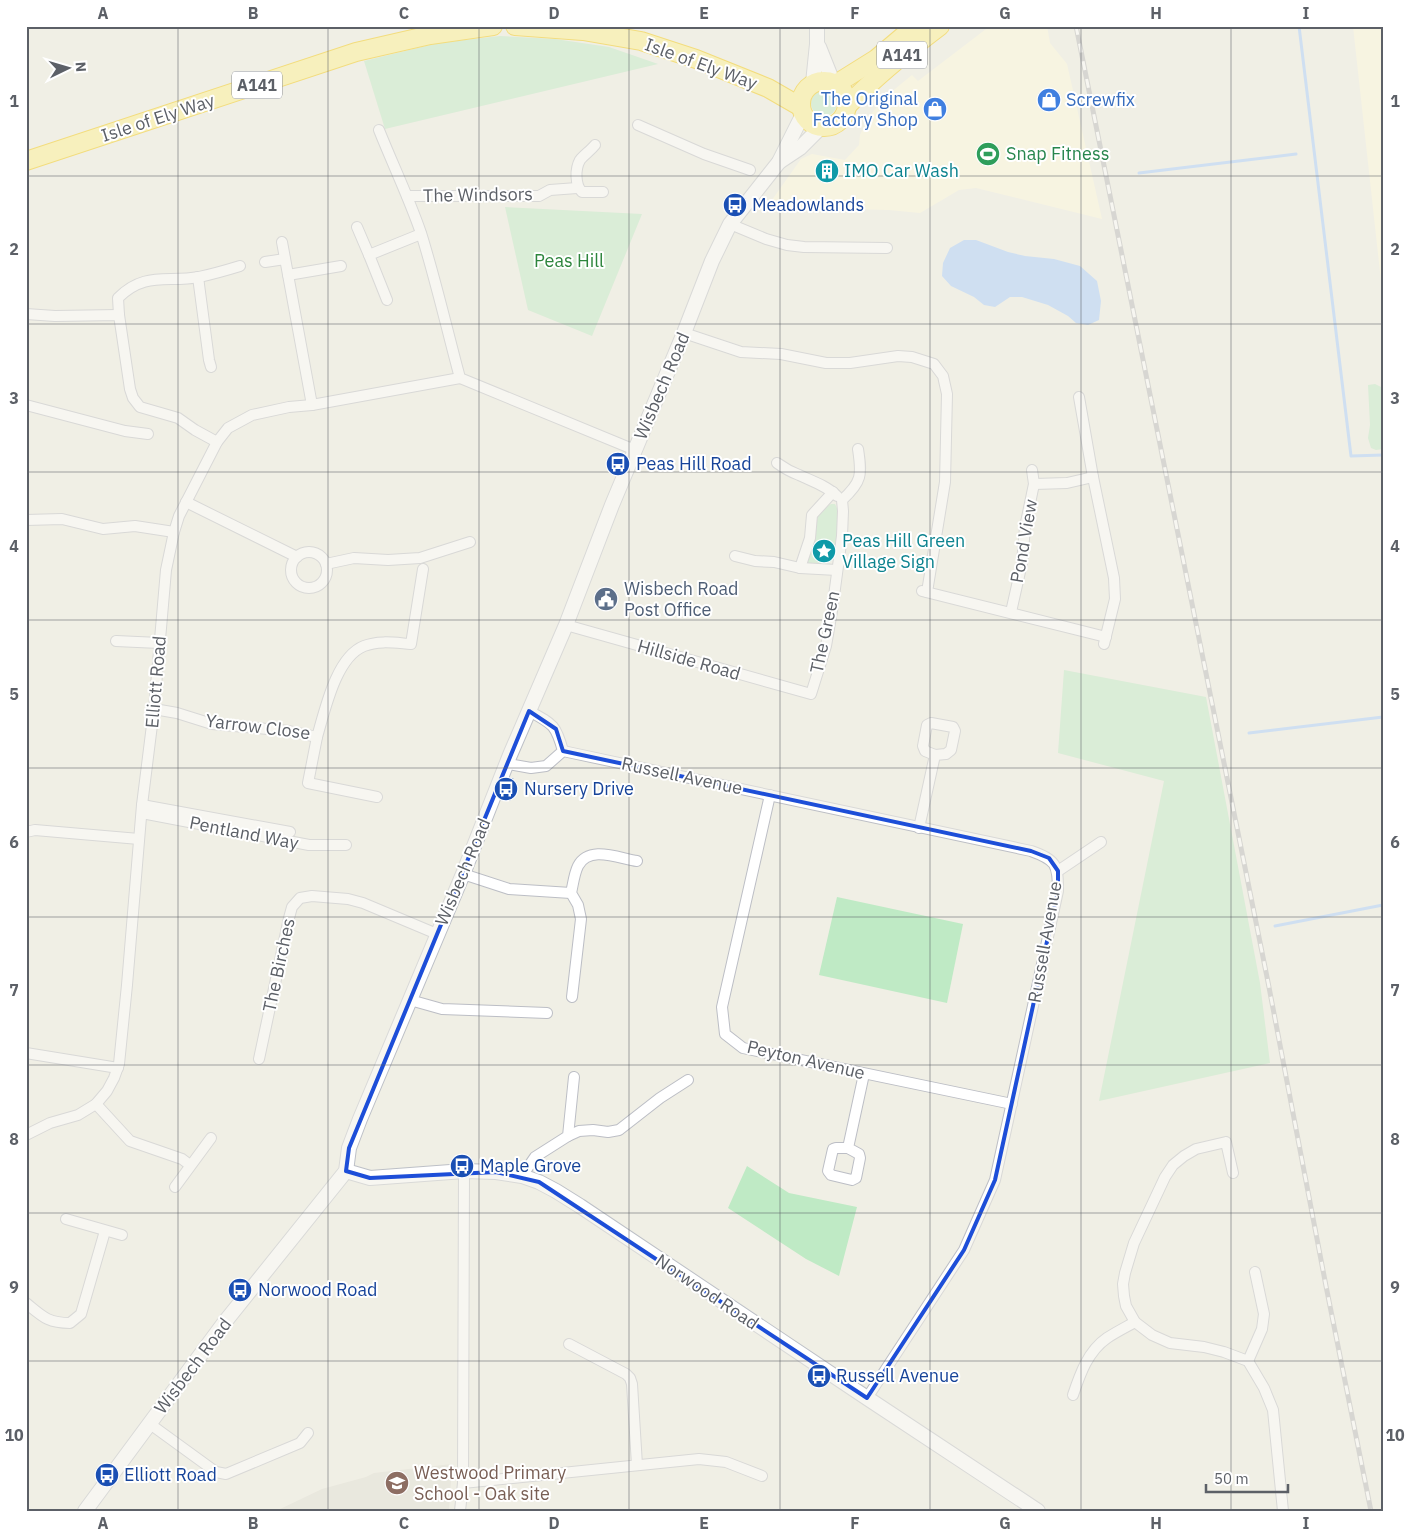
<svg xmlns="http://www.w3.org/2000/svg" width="1409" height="1537" viewBox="0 0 1409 1537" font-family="'IBM Plex Sans',sans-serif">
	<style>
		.commercial { fill: #fffbdb }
		.education { fill: #e0dfd4 }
		.green { fill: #bfeac5 }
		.water { fill: #a6cdff }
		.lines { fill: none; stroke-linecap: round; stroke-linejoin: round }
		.stream { stroke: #a6cdff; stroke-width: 3 }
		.street-casing { stroke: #bcbec5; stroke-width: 12 }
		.secondary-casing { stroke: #bdc0c7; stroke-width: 16 }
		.highway-casing { stroke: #f5c800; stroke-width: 20 }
		.street { stroke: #fff; stroke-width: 10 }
		.secondary { stroke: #fff; stroke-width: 14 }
		.highway { stroke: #fff18d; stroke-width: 18 }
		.rail-casing { stroke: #b8b9ba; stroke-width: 5 }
		.rail { stroke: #fff; stroke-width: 3; stroke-dasharray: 9; stroke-linecap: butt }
		.marked { fill: none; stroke: #1d4ed8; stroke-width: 4; stroke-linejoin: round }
		.grid { fill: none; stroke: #5c6067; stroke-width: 1; stroke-opacity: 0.55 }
		.labels { text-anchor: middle; stroke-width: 4; stroke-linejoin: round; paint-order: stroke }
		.shield { fill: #fff; stroke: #8d9095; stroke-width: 1 }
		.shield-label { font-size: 16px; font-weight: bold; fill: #5c6067 }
		.street-label { font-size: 18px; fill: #5c6067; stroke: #fff }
		.shop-label { font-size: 18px; fill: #366cbe; stroke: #fff; text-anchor: end }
		.leisure-label { font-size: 18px; fill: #27864d; stroke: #fff; text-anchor: start }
		.culture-label { font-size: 18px; fill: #0d838f; stroke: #fff; text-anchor: start }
		.transit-label { font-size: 18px; fill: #164399; stroke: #fff; text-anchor: start }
		.park-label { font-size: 18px; fill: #2d853c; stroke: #fff }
		.service-label { font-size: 18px; fill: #4e5e75; stroke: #fff; text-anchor: start }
		.education-label { font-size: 18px; fill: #785e54; stroke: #fff; text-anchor: start }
		.neatline { fill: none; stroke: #5c6067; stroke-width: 2 }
		.grid-label { font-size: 16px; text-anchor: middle; font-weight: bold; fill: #5c6067 }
	</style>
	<rect width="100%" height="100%" fill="#f0efe5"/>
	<g class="commercial">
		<polygon points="990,26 1047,26 1050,43 1067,64 1102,219 976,188 959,190 920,213 889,210 767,207 801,159 812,154 845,160 859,145 860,135 868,118 884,98 912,75 918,81"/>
		<polygon points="1353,26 1383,26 1383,299"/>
	</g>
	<polygon class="education" points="452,1464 449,1511 276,1511 322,1489 366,1477 374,1473"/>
	<g class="green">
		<polygon points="500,36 555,39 609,47 658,64 385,129 364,61 438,43"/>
		<circle cx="824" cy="103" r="13"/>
		<polygon points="505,207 642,214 592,336 528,310"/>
		<polygon points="1375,384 1383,388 1383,449 1376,450 1371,448 1368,438 1370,425 1368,385"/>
		<path d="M 831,504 L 835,504 C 844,520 837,541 834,558 C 828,567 816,563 807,563 L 818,516 L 825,508 Z"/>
		<polygon points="1064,670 1206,697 1260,983 1270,1063 1099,1101 1164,781 1058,753"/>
		<polygon points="837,897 963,924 947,1003 819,975"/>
		<polygon points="747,1166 789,1193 857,1207 839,1276 806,1259 728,1208"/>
	</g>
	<polygon class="water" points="964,240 976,240 1008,252 1025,256 1054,259 1080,266 1097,281 1101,301 1099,320 1088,325 1076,323 1068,316 1048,305 1022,297 1010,297 995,307 984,305 974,297 951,286 942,276 943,263 950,248"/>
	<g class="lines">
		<g class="stream">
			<polyline points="1299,26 1351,456 1383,455"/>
			<polyline points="1139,173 1296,154"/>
			<polyline points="1249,733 1383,717"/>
			<polyline points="1275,926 1383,905"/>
		</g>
		<g class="street-casing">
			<g id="street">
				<polyline points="638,125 704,154 750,170"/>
				<path d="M 379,130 C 393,165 409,198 421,233 C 436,281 447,330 460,378 L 635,450"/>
				<path d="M 595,145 C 591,150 584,155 580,160 C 575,169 575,185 582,192 L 603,192"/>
				<polyline points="407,196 539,196 550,190 577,188"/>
				<polyline points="730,224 766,239 787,245 804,247 887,248"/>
				<polyline points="357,227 369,255"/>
				<polyline points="282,242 312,405"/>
				<polyline points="265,262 285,259"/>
				<polyline points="288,275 341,266"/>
				<polyline points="198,277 209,360 211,367"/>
				<polyline points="387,300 369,255 421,234"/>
				<polyline points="26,314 55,316 119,315 130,389 133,398 140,407 178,418 195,430 217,442"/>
				<path d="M 119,315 L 118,298 C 145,271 167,283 199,277 C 213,274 227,270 240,266"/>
				<polyline points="684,333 741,352 781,354 826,363 850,363 898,356 912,357 934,364 943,376 947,394 945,482 927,592"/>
				<polyline points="1079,397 1093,477 1114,578 1115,599 1104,644"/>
				<polyline points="26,405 125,431 148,434"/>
				<path d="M 777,463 C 784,468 791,472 799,475 C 812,481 827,486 837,496"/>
				<polyline points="1034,484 1067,483 1093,477"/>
				<polyline points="186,502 297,557"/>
				<polyline points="26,520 62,519 103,529 135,526 174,532"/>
				<circle cx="309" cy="570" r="18"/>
				<polyline points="735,556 755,561 774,562 800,568 837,570"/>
				<polyline points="326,564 354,558 388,560 420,558 470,542"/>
				<polyline points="800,568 810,538 812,515 833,492"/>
				<polyline points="922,591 1106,637"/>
				<polyline points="1011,612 1022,563 1025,527 1034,484 1032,470"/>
				<path d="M 566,625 L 811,694 L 826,646 L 832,611 L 842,536 L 843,511 L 842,500 C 862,482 862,475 858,449"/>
				<polyline points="116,641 159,643"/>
				<path d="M 154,709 L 177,713 L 212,724 L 289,731 L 317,737 C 325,710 336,657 364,646 C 379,640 396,643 411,644 L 423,569"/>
				<polyline points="317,737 308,783 377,797"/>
				<path d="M 563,751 L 1031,851 C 1056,860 1058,864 1058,891 L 995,1180 L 964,1250 L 867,1398"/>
				<path d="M 508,764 L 531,768 L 546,766 L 563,751 C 556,725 553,724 529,711"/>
				<polyline points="770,795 722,1007 725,1034 743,1048 1012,1104"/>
				<polyline points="142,805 290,832"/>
				<polyline points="142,813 309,845 346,845"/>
				<polyline points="919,828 935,755 946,754 951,750 955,731 953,727 931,723 927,725 923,746 925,751 935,755"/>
				<polyline points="26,832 35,830 139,839"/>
				<polyline points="1058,871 1101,842"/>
				<polyline points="463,874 509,889 571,893"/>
				<path d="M 572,997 L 581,919 L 578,905 L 571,893 C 573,885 574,874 578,866 C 589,845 618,858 637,861"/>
				<polyline points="410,1000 442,1009 547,1013"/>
				<polyline points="26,1053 118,1068"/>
				<polyline points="259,1059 289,918 292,907 300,898 312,896 348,899 363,903 437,934"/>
				<polyline points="96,1104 130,1141 182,1159 190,1165"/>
				<polyline points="26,1135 50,1123 78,1115 96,1104 107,1091 114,1078 119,1064 127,985 142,805 154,709 166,570 174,532 179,516 217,442 228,428 252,415 289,407 312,405 460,378"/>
				<polyline points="568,1136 579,1131 593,1130 608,1132 619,1130 660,1098 688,1080"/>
				<polyline points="848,1148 836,1148 833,1149 828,1171 831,1175 852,1180 856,1178 860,1158 859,1154 848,1148 864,1074"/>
				<polyline points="1233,1173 1226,1142 1196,1149 1184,1156 1173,1165 1165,1177 1134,1243 1125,1273 1123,1284 1124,1296 1126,1306 1135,1322 1152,1335 1170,1343 1204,1347 1224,1352 1248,1361 1264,1388 1273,1410 1283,1511"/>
				<polyline points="522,1176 535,1157 568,1136 574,1077"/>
				<polyline points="175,1187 211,1138"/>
				<polyline points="66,1219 122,1235"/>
				<path d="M 26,1303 C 43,1317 48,1323 70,1323 L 81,1314 L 105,1231"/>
				<polyline points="569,1344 626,1374 630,1378 632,1384 637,1465"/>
				<polyline points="1248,1361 1262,1329 1264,1314 1255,1272"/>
				<path d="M 1073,1395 C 1080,1374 1088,1351 1107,1338 C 1116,1332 1126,1327 1135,1322"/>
				<polyline points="150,1424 216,1472 226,1474 300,1443 308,1433"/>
				<polyline points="463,1483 699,1459 726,1462 762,1476"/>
				<polyline points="460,1511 463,1483 464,1171"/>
			</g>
		</g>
		<g class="secondary-casing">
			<g id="secondary">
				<polyline points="819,47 833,82"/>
				<polyline points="813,83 817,44 817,26"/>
				<polyline points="779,162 800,148 820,128"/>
				<polyline points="346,1171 370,1178 464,1171 496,1172 522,1176 539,1182 556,1191 580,1206 867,1398 1038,1511"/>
				<polyline points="85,1511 224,1323 346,1171 349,1148 360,1119 463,874 510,755 566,625 612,505 684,333 712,261 730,224 779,162 803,114"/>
			</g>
		</g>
		<g class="highway-casing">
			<g id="highway">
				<polyline points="515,26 583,31 641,41 696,59 768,88 801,107"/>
				<circle cx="824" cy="104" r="23"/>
				<polyline points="836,84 876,59 915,26"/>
				<path d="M 848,105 C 876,76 907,51 940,26"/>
				<polyline points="26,161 356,52 430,35 493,26"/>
			</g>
		</g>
		<use href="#street" class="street"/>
		<use href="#secondary" class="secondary"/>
		<use href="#highway" class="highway"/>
		<g class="rail-casing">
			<polyline id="rail" points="1076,26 1268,982 1326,1286 1371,1511"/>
		</g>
		<use href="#rail" class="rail"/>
	</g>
	<path d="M0 0H1409V1537H0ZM 529,711 L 556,729 L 563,751 L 1031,851 L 1049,858 L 1058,871 L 1058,891 L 995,1180 L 964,1250 L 867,1398 L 539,1182 L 496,1172 L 370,1178 L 346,1171 L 349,1148 Z" fill="#f0efe5" fill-opacity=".55" fill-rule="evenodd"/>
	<path class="marked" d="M 529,711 L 556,729 L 563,751 L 1031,851 L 1049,858 L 1058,871 L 1058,891 L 995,1180 L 964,1250 L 867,1398 L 539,1182 L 496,1172 L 370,1178 L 346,1171 L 349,1148 Z"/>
	<path class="grid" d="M 178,26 L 178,1511M 328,26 L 328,1511M 479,26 L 479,1511M 629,26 L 629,1511M 780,26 L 780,1511M 930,26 L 930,1511M 1081,26 L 1081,1511M 1231,26 L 1231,1511M 26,176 L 1383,176M 26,324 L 1383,324M 26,472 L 1383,472M 26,620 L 1383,620M 26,768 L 1383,768M 26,917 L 1383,917M 26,1065 L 1383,1065M 26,1213 L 1383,1213M 26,1361 L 1383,1361"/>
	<defs>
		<g id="shop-disc" transform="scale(1.25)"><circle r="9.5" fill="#3f7fe0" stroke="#fff"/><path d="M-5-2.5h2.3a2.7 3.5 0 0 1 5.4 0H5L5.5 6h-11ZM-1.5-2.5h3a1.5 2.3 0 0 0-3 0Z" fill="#fff"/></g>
		<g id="stadium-disc" transform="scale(1.25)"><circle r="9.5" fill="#2e9e5b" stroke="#fff"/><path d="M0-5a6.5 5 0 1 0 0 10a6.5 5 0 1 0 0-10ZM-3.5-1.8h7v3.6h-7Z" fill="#fff"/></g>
		<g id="building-disc" transform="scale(1.25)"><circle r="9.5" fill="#0f9aa8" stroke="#fff"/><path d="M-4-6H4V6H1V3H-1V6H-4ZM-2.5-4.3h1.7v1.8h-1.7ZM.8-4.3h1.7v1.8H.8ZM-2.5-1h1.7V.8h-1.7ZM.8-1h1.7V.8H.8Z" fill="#fff"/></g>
		<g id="bus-disc" transform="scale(1.25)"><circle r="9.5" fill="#1a4fb4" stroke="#fff"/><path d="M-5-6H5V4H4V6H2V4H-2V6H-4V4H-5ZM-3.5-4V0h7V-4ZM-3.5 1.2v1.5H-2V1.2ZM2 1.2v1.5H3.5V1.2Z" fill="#fff"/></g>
		<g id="sight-disc" transform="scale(1.25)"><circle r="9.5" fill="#0f9aa8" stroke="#fff"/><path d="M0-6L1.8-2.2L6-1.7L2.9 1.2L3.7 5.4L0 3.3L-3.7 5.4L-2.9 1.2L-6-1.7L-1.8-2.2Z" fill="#fff"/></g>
		<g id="civic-disc" transform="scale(1.25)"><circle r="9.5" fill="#5c6f8a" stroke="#fff"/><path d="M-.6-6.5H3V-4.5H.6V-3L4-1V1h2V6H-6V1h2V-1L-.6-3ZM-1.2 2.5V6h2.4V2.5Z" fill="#fff"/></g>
		<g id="school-disc" transform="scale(1.25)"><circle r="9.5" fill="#8d6e63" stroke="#fff"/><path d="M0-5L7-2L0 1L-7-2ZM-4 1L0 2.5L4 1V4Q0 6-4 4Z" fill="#fff"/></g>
	</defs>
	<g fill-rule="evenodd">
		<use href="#shop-disc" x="1049" y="100"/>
		<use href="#shop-disc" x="935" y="109"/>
		<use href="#stadium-disc" x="988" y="154"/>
		<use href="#building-disc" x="827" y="171"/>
		<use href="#bus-disc" x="735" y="205"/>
		<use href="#bus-disc" x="618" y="464"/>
		<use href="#sight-disc" x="824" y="551"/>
		<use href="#civic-disc" x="606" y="599"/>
		<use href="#bus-disc" x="506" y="789"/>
		<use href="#bus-disc" x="462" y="1166"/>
		<use href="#bus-disc" x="240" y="1290"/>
		<use href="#bus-disc" x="819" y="1376"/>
		<use href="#bus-disc" x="107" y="1475"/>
		<use href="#school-disc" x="397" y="1483"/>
	</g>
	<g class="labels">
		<g class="shield">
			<rect x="877" y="41.5" width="50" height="27" rx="4"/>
			<rect x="232" y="71.5" width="50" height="27" rx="4"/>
		</g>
		<g class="shield-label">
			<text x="902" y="61">A141</text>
			<text x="257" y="91">A141</text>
		</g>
		<g class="street-label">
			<text transform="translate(701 64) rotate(20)" y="6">Isle of Ely Way</text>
			<text transform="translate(158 118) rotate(-18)" y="6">Isle of Ely Way</text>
			<text transform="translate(478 195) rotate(-1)" y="6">The Windsors</text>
			<text transform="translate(662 386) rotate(-67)" y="6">Wisbech Road</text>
			<text transform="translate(1024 541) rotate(-80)" y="6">Pond View</text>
			<text transform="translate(825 632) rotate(-78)" y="6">The Green</text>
			<text transform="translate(689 660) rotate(16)" y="6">Hillside Road</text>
			<text transform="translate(156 682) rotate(-85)" y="6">Elliott Road</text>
			<text transform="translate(258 727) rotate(7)" y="6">Yarrow Close</text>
			<text transform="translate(682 776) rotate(12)" y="6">Russell Avenue</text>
			<text transform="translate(244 833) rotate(11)" y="6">Pentland Way</text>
			<text transform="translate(463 872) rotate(-67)" y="6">Wisbech Road</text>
			<text transform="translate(1045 942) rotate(-80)" y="6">Russell Avenue</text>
			<text transform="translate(279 965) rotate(-78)" y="6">The Birches</text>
			<text transform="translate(806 1060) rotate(13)" y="6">Peyton Avenue</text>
			<text transform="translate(707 1292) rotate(34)" y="6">Norwood Road</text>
			<text transform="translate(193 1366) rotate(-53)" y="6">Wisbech Road</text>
		</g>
		<g class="shop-label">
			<text x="918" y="105">The Original<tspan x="918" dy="21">Factory Shop</tspan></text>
			<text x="1066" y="106" text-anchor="start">Screwfix</text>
		</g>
		<g class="leisure-label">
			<text x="1006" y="160">Snap Fitness</text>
		</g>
		<g class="culture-label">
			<text x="844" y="177">IMO Car Wash</text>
			<text x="842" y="547">Peas Hill Green<tspan x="842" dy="21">Village Sign</tspan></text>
		</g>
		<g class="transit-label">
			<text x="752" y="211">Meadowlands</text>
			<text x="636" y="470">Peas Hill Road</text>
			<text x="524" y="795">Nursery Drive</text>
			<text x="480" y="1172">Maple Grove</text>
			<text x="258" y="1296">Norwood Road</text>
			<text x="836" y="1382">Russell Avenue</text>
			<text x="124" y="1481">Elliott Road</text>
		</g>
		<g class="park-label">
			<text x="569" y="267">Peas Hill</text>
		</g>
		<g class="service-label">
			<text x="624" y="595">Wisbech Road<tspan x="624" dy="21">Post Office</tspan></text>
		</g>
		<g class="education-label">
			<text x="414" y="1479">Westwood Primary<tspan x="414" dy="21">School - Oak site</tspan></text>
		</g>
	</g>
	<rect width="1409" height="1537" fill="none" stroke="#ffffff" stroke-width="55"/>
	<g transform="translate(68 68) rotate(85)" stroke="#ffffff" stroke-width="4" paint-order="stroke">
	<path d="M0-4L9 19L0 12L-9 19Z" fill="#5c6067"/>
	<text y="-8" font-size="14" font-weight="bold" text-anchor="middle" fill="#5c6067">N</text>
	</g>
	<path d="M1206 1484v8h82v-8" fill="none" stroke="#5c6067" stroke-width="2.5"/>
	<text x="1214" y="1484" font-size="15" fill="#5c6067" stroke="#ffffff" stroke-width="4" paint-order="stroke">50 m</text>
	<rect x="28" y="28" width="1354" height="1482" class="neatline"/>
	<g class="grid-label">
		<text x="103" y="19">A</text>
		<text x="253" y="19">B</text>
		<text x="404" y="19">C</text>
		<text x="554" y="19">D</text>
		<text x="704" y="19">E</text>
		<text x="855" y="19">F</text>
		<text x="1005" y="19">G</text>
		<text x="1156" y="19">H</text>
		<text x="1306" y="19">I</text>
		<text x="14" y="107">1</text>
		<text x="1395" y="107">1</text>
		<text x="14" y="255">2</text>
		<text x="1395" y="255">2</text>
		<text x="14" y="404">3</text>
		<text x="1395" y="404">3</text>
		<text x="14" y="552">4</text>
		<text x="1395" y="552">4</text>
		<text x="14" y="700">5</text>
		<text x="1395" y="700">5</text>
		<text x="14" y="848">6</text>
		<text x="1395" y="848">6</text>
		<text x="14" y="996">7</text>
		<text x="1395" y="996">7</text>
		<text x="14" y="1145">8</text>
		<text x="1395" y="1145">8</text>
		<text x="14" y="1293">9</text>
		<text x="1395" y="1293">9</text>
		<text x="14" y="1441">10</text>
		<text x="1395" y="1441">10</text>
		<text x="103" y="1529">A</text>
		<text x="253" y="1529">B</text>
		<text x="404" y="1529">C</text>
		<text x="554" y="1529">D</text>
		<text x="704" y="1529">E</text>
		<text x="855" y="1529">F</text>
		<text x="1005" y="1529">G</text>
		<text x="1156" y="1529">H</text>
		<text x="1306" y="1529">I</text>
	</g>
</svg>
